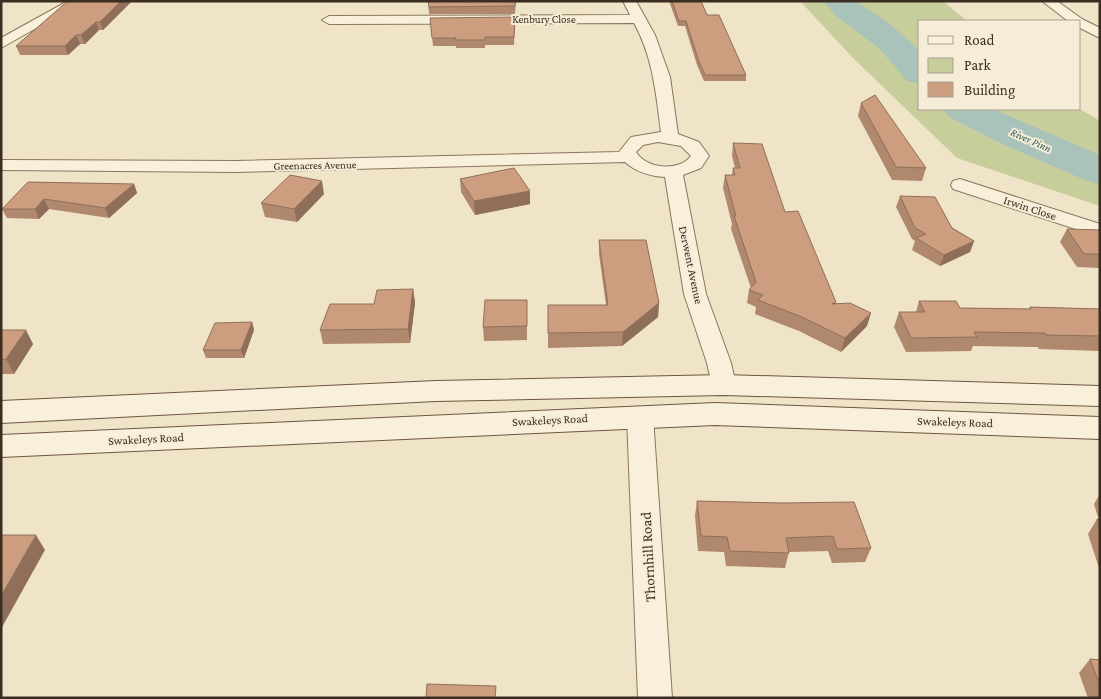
<svg xmlns="http://www.w3.org/2000/svg" width="1101" height="699" viewBox="0 0 1101 699" font-family="'Crimson Pro',serif">
	<style>
		.green { fill: #c8cd9c }
		.lines { fill: none; stroke-linecap: round; stroke-linejoin: round }
		.river { fill: #a9c3bb; fill-rule: evenodd }
		.minor-casing { stroke: #8b755d; stroke-width: 2 }
		.secondary-casing { stroke: #6d5640; stroke-width: 2 }
		.minor { fill: #f9f0dc; fill-rule: evenodd }
		.secondary { fill: #f9f0dc; fill-rule: evenodd }
		.wall { fill: #af886d }
		.shaded-wall { fill: #8f6f59 }
		.building { fill: #cc9e7f; stroke: #8f6f59 }
		.labels { text-anchor: middle; stroke-width: 4; stroke-linejoin: round; paint-order: stroke }
		.far-street-label { font-size: 11px; fill: #3b2d21; stroke: #f6edd8 }
		.far-water-label { font-size: 11px; font-style: italic; fill: #305b58; stroke: #f6edd8 }
		.street-label { font-size: 12px; fill: #3b2d21; stroke: #f6edd8 }
		.near-street-label { font-size: 15px; fill: #3b2d21; stroke: #f6edd8 }
	</style>
	<rect width="100%" height="100%" fill="#efe3c8"/>
	<polygon class="green" points="800,1 943,1 967,21 920,21 920,109 1080,109 1100,121 1100,206 957,158 853,58"/>
	<g class="lines">
		<g class="river">
			<polygon points="823,1 856,1 890,24 920,51 920,84 907,81 880,49 835,15"/>
			<polygon points="944,109 993,109 1100,155 1100,184 1085,180 1002,144 949,117"/>
		</g>
		<g class="minor-casing">
			<g id="minor">
				<polygon points="68,1 84,1 1,48 1,38"/>
				<path d="M 623,1 L 636,1 L 655,35 L 670,77 L 678,134 L 699,142 L 709,156 L 701,168 L 683,175 L 706,294 L 731,363 L 736,385 L 733,391 L 724,394 L 715,391 L 712,385 L 707,363 L 684,294 L 665,177 C 650,176 636,172 625,162 L 236,172 L 1,170 L 1,160 L 236,161 L 619,152 L 631,137 L 661,132 C 656,94 653,57 634,23 L 329,24 L 322,20 L 329,16 L 630,15 ZM 658,142 L 681,146 L 691,156 C 679,172 646,169 636,152 L 643,145 Z"/>
				<polygon points="1042,1 1057,1 1082,19 1100,28 1100,38 1080,28 1080,21 1068,21"/>
				<polygon points="960,179 1100,224 1100,237 953,189 951,185 953,181"/>
				<polygon points="640,407 649,410 653,416 672,698 638,698 627,416 631,410"/>
			</g>
		</g>
		<g class="secondary-casing">
			<g id="secondary">
				<polygon points="724,375 1100,386 1100,406 724,395 436,401 1,423 1,401 436,381"/>
				<polygon points="715,403 1100,417 1100,439 715,425 1,457 1,435"/>
			</g>
		</g>
		<use href="#minor" class="minor"/>
		<use href="#secondary" class="secondary"/>
	</g>
	<g class="wall">
		<polygon points="132,1 103,30 99,30 85,44 80,44 68,55 20,55 16,46"/>
		<polygon points="428,1 516,1 515,14 429,14"/>
		<polygon points="669,1 701,1 707,15 746,75 746,81 704,81 697,65 685,26 678,26"/>
		<polygon points="430,18 515,25 514,45 485,45 485,48 456,48 456,46 433,46"/>
		<polygon points="861,103 926,168 922,181 892,180 858,116"/>
		<polygon points="733,143 785,212 836,303 867,326 841,352 799,331 755,314 756,307 747,303 749,290 751,288 731,229 732,224 723,188 725,175 732,175 733,168 735,168 732,156"/>
		<polygon points="460,179 530,204 475,215 461,192"/>
		<polygon points="28,182 134,184 137,193 109,218 49,209 39,219 7,218 2,209"/>
		<polygon points="324,194 297,222 265,217 261,203"/>
		<polygon points="900,196 974,241 970,252 940,266 912,250 915,241 912,239 896,207"/>
		<polygon points="1067,229 1100,230 1100,268 1077,267 1060,242"/>
		<polygon points="599,240 659,303 658,317 622,346 548,348 548,305 606,305 599,254"/>
		<polygon points="413,289 415,303 410,343 323,344 320,330 374,304"/>
		<polygon points="527,300 527,340 484,341 483,327"/>
		<polygon points="919,301 960,308 1029,309 1030,307 1100,309 1100,351 1039,349 1038,347 973,346 971,351 906,352 894,327 899,312 916,312"/>
		<polygon points="252,322 254,330 244,358 206,358 203,350"/>
		<polygon points="1,330 33,344 14,374 1,374"/>
		<polygon points="1100,494 1100,571 1088,534 1097,519 1099,520 1094,504"/>
		<polygon points="697,501 781,503 871,548 865,562 832,563 828,551 789,552 785,568 726,566 724,552 698,551 695,516"/>
		<polygon points="1090,659 1100,660 1100,698 1088,698 1079,673"/>
	</g>
	<g class="shaded-wall">
		<polygon points="121,1 132,1 103,30 100,22"/>
		<polygon points="96,22 99,30 85,44 81,35"/>
		<polygon points="76,35 80,44 68,55 65,46"/>
		<polygon points="322,181 324,194 297,222 294,209"/>
		<polygon points="134,184 137,193 109,218 105,208"/>
		<polygon points="530,191 530,204 475,215 474,201"/>
		<polygon points="44,199 49,209 39,219 35,209"/>
		<polygon points="974,241 970,252 940,266 944,255"/>
		<polygon points="413,289 415,303 410,343 408,329"/>
		<polygon points="659,303 658,317 622,346 623,332"/>
		<polygon points="871,313 867,326 841,352 845,338"/>
		<polygon points="252,322 254,330 244,358 241,350"/>
		<polygon points="26,330 33,344 14,374 6,359"/>
		<polygon points="36,535 45,550 1,629 1,596"/>
	</g>
	<g class="building">
		<polygon points="70,1 121,1 100,22 96,22 81,35 76,35 65,46 16,46 63,5"/>
		<polygon points="428,1 515,1 515,6 429,7"/>
		<polygon points="672,1 701,1 707,15 719,15 746,75 705,75 698,59 686,21 679,21"/>
		<polygon points="515,17 514,37 485,37 485,40 455,40 456,38 432,38 430,18"/>
		<polygon points="875,95 926,168 896,167 861,103"/>
		<polygon points="733,143 762,144 785,212 798,211 836,302 832,304 850,303 871,313 845,338 802,317 758,300 763,295 749,290 756,282 734,216 736,216 725,175 735,175 733,168 740,168"/>
		<polygon points="514,168 530,191 474,201 460,179"/>
		<polygon points="290,175 322,181 294,209 261,203"/>
		<polygon points="28,182 134,184 105,208 44,199 35,209 2,209"/>
		<polygon points="900,196 935,197 952,228 974,241 944,255 916,238 926,234 915,228"/>
		<polygon points="1067,229 1100,230 1100,254 1084,254"/>
		<polygon points="599,240 646,240 659,303 623,332 548,333 548,305 608,305"/>
		<polygon points="413,289 408,329 320,330 330,304 374,304 377,290"/>
		<polygon points="485,300 527,300 527,326 483,327"/>
		<polygon points="919,301 956,301 960,308 1031,309 1030,307 1100,309 1100,336 1046,335 1045,333 974,332 977,337 911,338 899,312 925,312"/>
		<polygon points="252,322 241,350 203,350 215,323"/>
		<polygon points="1,330 26,330 6,359 1,360"/>
		<polygon points="697,501 781,503 854,502 871,548 837,549 833,536 786,538 789,553 730,551 727,537 701,536"/>
		<polygon points="1097,519 1100,520 1100,527"/>
		<polygon points="1,535 36,535 1,596"/>
		<polygon points="1090,659 1100,660 1100,686"/>
		<polygon points="427,684 496,686 495,698 426,698"/>
	</g>
	<g class="labels">
		<g class="far-street-label">
			<text x="544" y="23">Kenbury Close</text>
			<text transform="translate(315 165) rotate(-1)" y="4">Greenacres Avenue</text>
		</g>
		<g class="far-water-label">
			<text transform="translate(1031 140) rotate(24)" y="4">River Pinn</text>
		</g>
		<g class="street-label">
			<text transform="translate(1030 208) rotate(18)" y="4">Irwin Close</text>
			<text transform="translate(691 265) rotate(78)" y="4">Derwent Avenue</text>
			<text transform="translate(550 420) rotate(-3)" y="4">Swakeleys Road</text>
			<text transform="translate(955 422) rotate(2)" y="4">Swakeleys Road</text>
			<text transform="translate(146 439) rotate(-3)" y="4">Swakeleys Road</text>
		</g>
		<g class="near-street-label">
			<text transform="translate(648 557) rotate(-93)" y="5">Thornhill Road</text>
		</g>
	</g>
	<rect width="1101" height="699" fill="none" stroke="#3b2d21" stroke-width="5"/>
	<rect x="918" y="20" width="162" height="90" fill="#f6edd8" stroke="#aba08f"/>
	<rect x="928" y="36" width="25" height="8" fill="#f9f0dc" stroke="#aba08f"/>
	<text x="964" y="45" font-size="15" fill="#3b2d21">Road</text>
	<rect x="928" y="58" width="25" height="15" fill="#c8cd9c" stroke="#aba08f"/>
	<text x="964" y="70" font-size="15" fill="#3b2d21">Park</text>
	<rect x="928" y="82" width="25" height="15" fill="#cc9e7f" stroke="#aba08f"/>
	<text x="964" y="95" font-size="15" fill="#3b2d21">Building</text>
</svg>
